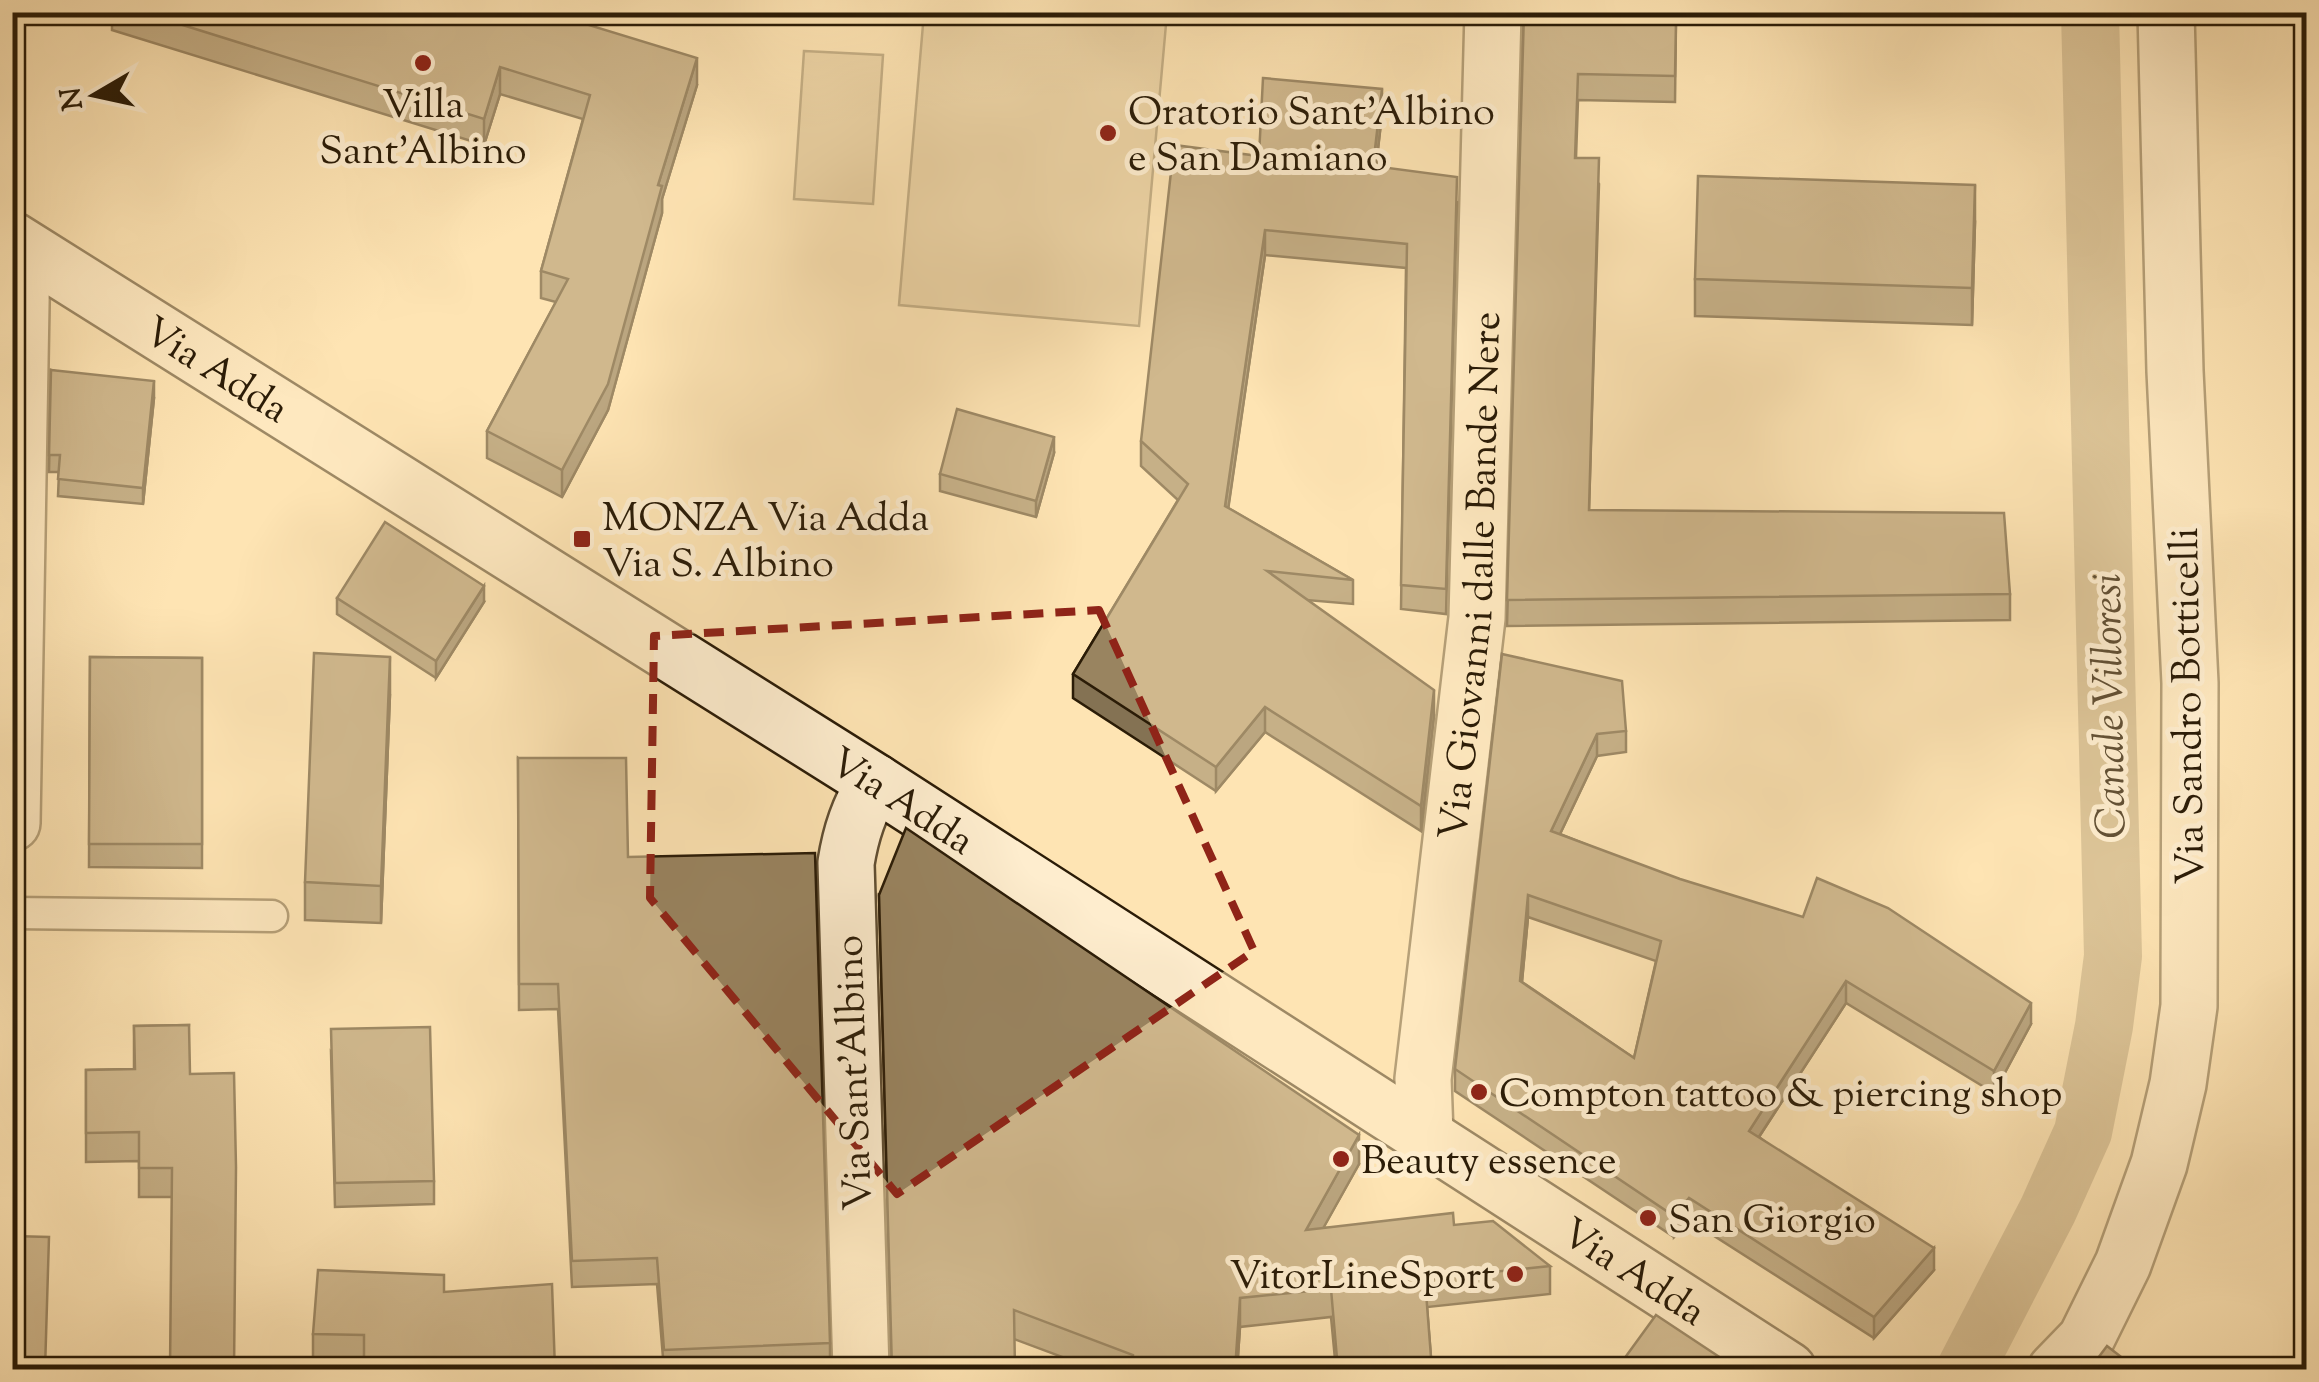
<svg xmlns="http://www.w3.org/2000/svg" width="2319" height="1382" viewBox="0 0 2319 1382" font-family="'Sorts Mill Goudy',serif">
	<style>
		.green { fill: #dac296; stroke: #826f4e; stroke-width: 2.5 }
		.lines { fill: none; stroke-linecap: round; stroke-linejoin: round }
		.canal { stroke: #b6a079; stroke-width: 58 }
		.service-casing { stroke: #604e32; stroke-width: 35 }
		.minor-casing { stroke: #604e32; stroke-width: 60 }
		.secondary-casing { stroke: #2b1c07; stroke-width: 60 }
		.service { stroke: #feedce; stroke-width: 30 }
		.minor { stroke: #feedce; stroke-width: 55 }
		.secondary { stroke: #feedce; stroke-width: 55 }
		.wall { fill: #847253; stroke: #2b1c07; stroke-width: 2.5; fill-rule: evenodd }
		.shaded-wall { fill: #6b5c43; stroke: #2b1c07; stroke-width: 2.5 }
		.building { fill: #998460; stroke: #2b1c07; stroke-width: 2.5; fill-rule: evenodd }
		.marked { fill: none; stroke: #8f2418; stroke-width: 8; stroke-dasharray: 20 12; stroke-linejoin: round }
		.poi-dot { fill: #8f2418; stroke: #feedce; stroke-width: 4 }
		.labels { text-anchor: middle; stroke-width: 10; stroke-linejoin: round; paint-order: stroke }
		.poi-label { font-size: 40px; fill: #2b1c07; stroke: #feedce; text-anchor: start }
		.street-label { font-size: 40px; fill: #2b1c07; stroke: #feedce }
		.water-label { font-size: 42px; font-style: italic; fill: #635135; stroke: #feedce }
	</style>
	<rect width="100%" height="100%" fill="#fee4b3"/>
	<filter id="stains"><feTurbulence type="fractalNoise" baseFrequency=".002" numOctaves="4"/><feColorMatrix values="0 0 0 0 .2 0 0 0 0 .09 0 0 0 0 .02 0 0 0 .5 -.17"/></filter>
	<radialGradient id="worn" r=".72"><stop offset=".6" stop-color="#630" stop-opacity="0"/><stop offset="1" stop-color="#630" stop-opacity=".3"/></radialGradient>
	<g class="green">
		<polygon points="924,13 1167,13 1139,326 899,305"/>
		<polygon points="804,51 883,55 873,204 794,199"/>
	</g>
	<g class="lines">
		<polyline class="canal" points="1965,1370 2048,1210 2083,1132 2104,1026 2113,956 2090,12"/>
		<g class="service-casing">
			<polyline id="service" points="12,913 272,916"/>
		</g>
		<g class="minor-casing">
			<g id="minor">
				<polyline points="12,823 22,247"/>
				<path id="s1" d="M 1425,1135 L 1423,1079 L 1477,618 L 1493,12"/>
				<path d="M 861,1370 L 846,863 C 851,832 859,809 875,782"/>
				<polyline points="2056,1370 2086,1339 2123,1264 2159,1164 2178,1084 2189,1006 2190,683 2175,371 2166,12"/>
			</g>
		</g>
		<g class="secondary-casing">
			<g id="secondary">
				<path id="s2" d="M 12,240 L 875,782 L 1788,1370"/>
			</g>
		</g>
		<use href="#service" class="service"/>
		<use href="#minor" class="minor"/>
		<use href="#secondary" class="secondary"/>
	</g>
	<g class="wall">
		<polygon points="112,12 565,12 563,17 697,85 662,199 662,213 608,410 562,497 487,458 487,431 556,302 541,298 541,271 583,119 500,94 484,145 112,30"/>
		<polygon points="1524,12 1623,12 1622,21 1676,21 1675,102 1578,100 1576,158 1599,184 1589,510 2010,594 2010,620 1507,626"/>
		<polygon points="1382,114 1376,167 1457,202 1446,614 1401,609 1406,268 1265,255 1228,508 1353,580 1353,604 1307,600 1434,715 1421,831 1265,732 1216,791 1073,698 1073,674 1178,500 1141,466 1141,441 1259,156"/>
		<polygon points="1975,222 1972,325 1695,316 1695,279"/>
		<polygon points="51,370 154,398 143,504 58,496 59,472 49,472"/>
		<polygon points="1054,453 1036,517 940,491 940,474"/>
		<polygon points="337,598 484,602 436,678 337,614"/>
		<path d="M 1502,654 L 1626,731 L 1626,752 L 1597,756 L 1560,834 L 2031,1024 L 1994,1093 L 1846,1003 L 1759,1137 L 1934,1270 L 1874,1338 L 1689,1220 L 1674,1237 L 1455,1091 L 1455,1069 ZM 1528,917 L 1656,961 L 1634,1058 L 1522,982 Z"/>
		<polygon points="90,657 202,658 202,868 89,867"/>
		<polygon points="390,694 381,923 305,920 305,882"/>
		<polygon points="518,758 628,857 830,1343 830,1368 664,1370 657,1284 572,1287 558,1009 519,1010"/>
		<polygon points="879,895 1359,1164 1323,1228 1454,1225 1550,1266 1550,1294 1427,1307 1432,1370 1336,1370 1331,1317 1240,1327 1237,1370 1097,1370 1014,1339 892,1370"/>
		<polygon points="189,1025 172,1197 139,1197 139,1161 86,1162 86,1070 134,1069 134,1026"/>
		<polygon points="331,1052 434,1181 434,1204 335,1207"/>
		<polygon points="444,1292 364,1361 313,1359 313,1334"/>
	</g>
	<g class="shaded-wall">
		<polygon points="697,58 697,85 662,199 662,213 608,410 562,497 562,470 658,185"/>
		<polygon points="500,67 500,94 484,145 484,119"/>
		<polygon points="1382,89 1382,114 1373,191 1373,166"/>
		<polygon points="1975,185 1975,222 1972,325 1972,288"/>
		<polygon points="1265,230 1265,255 1225,531 1225,506"/>
		<polygon points="154,381 154,398 143,504 143,488"/>
		<polygon points="1054,437 1054,453 1036,517 1036,501"/>
		<polygon points="484,586 484,602 436,678 436,661"/>
		<polygon points="390,657 390,694 381,923 381,886"/>
		<polygon points="1434,690 1434,715 1421,831 1421,806"/>
		<polygon points="1265,707 1265,732 1216,791 1216,767"/>
		<polygon points="1597,734 1597,756 1551,853 1551,831"/>
		<polygon points="1528,895 1528,917 1520,1002 1520,981"/>
		<polygon points="1846,981 1846,1003 1749,1152 1749,1131"/>
		<polygon points="2031,1003 2031,1024 1994,1093 1994,1071"/>
		<polygon points="1359,1135 1359,1164 1306,1259 1306,1230"/>
		<polygon points="1689,1198 1689,1220 1674,1237 1674,1216"/>
		<polygon points="1934,1248 1934,1270 1874,1338 1874,1317"/>
		<polygon points="1240,1298 1240,1327 1237,1370 1235,1370"/>
	</g>
	<g class="building">
		<polygon points="141,12 557,12 556,15 697,58 658,185 662,186 608,384 562,470 487,431 568,279 541,271 590,95 500,67 484,119"/>
		<polygon points="1524,12 1622,12 1621,21 1676,21 1675,76 1578,74 1575,158 1599,158 1589,510 2004,513 2010,594 1507,600"/>
		<polygon points="1263,78 1382,89 1373,166 1457,177 1446,589 1401,585 1407,244 1265,230 1225,506 1353,580 1267,571 1434,690 1421,806 1265,707 1216,767 1073,674 1188,484 1141,441 1174,145 1259,156"/>
		<polygon points="1698,176 1975,185 1972,288 1695,279"/>
		<polygon points="51,370 154,381 143,488 58,479 60,455 49,455"/>
		<polygon points="957,409 1054,437 1036,501 940,474"/>
		<polygon points="385,522 484,586 436,661 337,598"/>
		<polygon points="314,653 390,657 381,886 305,882"/>
		<path d="M 1502,654 L 1622,681 L 1626,731 L 1597,734 L 1551,831 L 1680,879 L 1803,917 L 1817,878 L 1888,908 L 2031,1003 L 1994,1071 L 1846,981 L 1749,1131 L 1934,1248 L 1874,1317 L 1689,1198 L 1674,1216 L 1455,1069 ZM 1528,895 L 1661,941 L 1634,1058 L 1520,981 Z"/>
		<polygon points="90,657 202,658 202,844 89,844"/>
		<polygon points="518,758 626,758 628,857 815,853 830,1343 664,1350 657,1258 572,1261 558,984 519,984"/>
		<polygon points="906,828 1359,1135 1306,1230 1453,1213 1454,1225 1493,1221 1550,1266 1425,1279 1432,1370 1338,1370 1331,1289 1240,1298 1235,1370 1133,1370 1133,1355 1014,1310 1015,1370 892,1370 879,895"/>
		<polygon points="189,1025 190,1074 234,1073 236,1167 234,1370 170,1370 172,1168 139,1168 139,1132 86,1133 86,1070 135,1069 134,1026"/>
		<polygon points="430,1027 434,1181 335,1183 331,1029"/>
		<polygon points="12,1236 49,1237 45,1370 12,1370"/>
		<polygon points="318,1270 444,1275 444,1292 552,1284 555,1370 364,1370 364,1335 313,1334"/>
		<polygon points="1656,1315 1739,1370 1616,1370"/>
		<polygon points="2107,1346 2138,1370 2089,1370"/>
	</g>
	<path d="M0 0H2319V1382H0ZM 1099,610 L 1254,951 L 897,1194 L 650,898 L 654,636 Z" fill="#fee4b3" fill-opacity=".55" fill-rule="evenodd"/>
	<path class="marked" d="M 1099,610 L 1254,951 L 897,1194 L 650,898 L 654,636 Z"/>
	<g class="poi-dot">
		<circle cx="423" cy="63" r="10"/>
		<circle cx="1108" cy="133" r="10"/>
		<rect x="572" y="529" width="20" height="20" rx="5"/>
		<circle cx="1479" cy="1092" r="10"/>
		<circle cx="1341" cy="1159" r="10"/>
		<circle cx="1648" cy="1218" r="10"/>
		<circle cx="1515" cy="1274" r="10"/>
	</g>
	<g class="labels">
		<g class="poi-label">
			<text x="423" y="117" text-anchor="middle">Villa<tspan x="423" dy="46">Sant'Albino</tspan></text>
			<text x="1128" y="124">Oratorio Sant'Albino<tspan x="1128" dy="46">e San Damiano</tspan></text>
			<text x="602" y="530">MONZA Via Adda<tspan x="602" dy="46">Via S. Albino</tspan></text>
			<text x="1499" y="1106">Compton tattoo &amp; piercing shop</text>
			<text x="1361" y="1173">Beauty essence</text>
			<text x="1668" y="1232">San Giorgio</text>
			<text x="1495" y="1288" text-anchor="end">VitorLineSport</text>
		</g>
		<g class="street-label">
			<text dy="14" stroke="none"><textPath href="#s2" startOffset="242">Via Adda</textPath></text>
			<text dy="14" stroke="none"><textPath href="#s1" startOffset="562">Via Giovanni dalle Bande Nere</textPath></text>
			<text transform="translate(2186 706) rotate(-91)" y="14">Via Sandro Botticelli</text>
			<text dy="14" stroke="none"><textPath href="#s2" startOffset="1052">Via Adda</textPath></text>
			<text transform="translate(852 1073) rotate(-92)" y="14">Via Sant'Albino</text>
			<text dy="14" stroke="none"><textPath href="#s2" startOffset="1922">Via Adda</textPath></text>
		</g>
		<g class="water-label">
			<text transform="translate(2107 706) rotate(-91)" y="15">Canale Villoresi</text>
		</g>
	</g>
	<rect width="2319" height="1382" fill="none" stroke="#fee4b3" stroke-width="50"/>
	<rect x="15" y="15" width="2289" height="1352" fill="none" stroke="#2b1c07" stroke-width="5"/>
	<rect x="25" y="25" width="2269" height="1332" fill="none" stroke="#2b1c07" stroke-width="2.5"/>
	<g transform="translate(95 95) rotate(261)" stroke="#feedce" stroke-width="8" paint-order="stroke">
	<path d="M0-8L18 38L0 25L-18 38Z" fill="#2b1c07"/>
	<text y="-15" font-size="28" font-weight="bold" text-anchor="middle" fill="#2b1c07">N</text>
	</g>
	<rect width="100%" height="100%" filter="url(#stains)"/>
	<rect width="100%" height="100%" fill="url(#worn)"/>
</svg>
